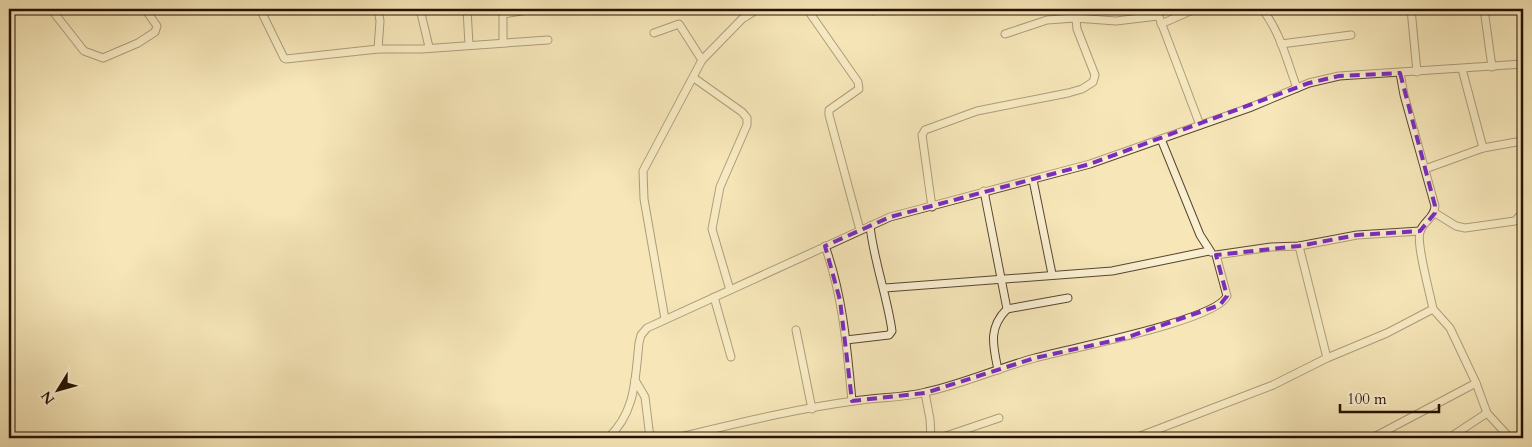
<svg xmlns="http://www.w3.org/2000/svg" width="1532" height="447" viewBox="0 0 1532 447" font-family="Cardo,serif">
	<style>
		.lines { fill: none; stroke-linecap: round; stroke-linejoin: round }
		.street-casing { stroke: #59462e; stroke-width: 9 }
		.street { stroke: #f9efd1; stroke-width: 7 }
		.marked { fill: none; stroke: #7b2cbf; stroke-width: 4; stroke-dasharray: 10 6; stroke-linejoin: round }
	</style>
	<rect width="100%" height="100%" fill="#f6e6b8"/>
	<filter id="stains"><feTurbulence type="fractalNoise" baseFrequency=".004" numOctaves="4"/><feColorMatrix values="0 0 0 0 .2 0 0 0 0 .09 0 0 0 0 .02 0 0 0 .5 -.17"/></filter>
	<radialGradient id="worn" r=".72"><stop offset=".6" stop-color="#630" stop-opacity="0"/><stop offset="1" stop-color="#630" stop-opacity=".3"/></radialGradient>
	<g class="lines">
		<g class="street-casing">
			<g id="street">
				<polyline points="29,9 37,9"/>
				<polyline points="51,9 84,51 103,58 138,43 155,32 157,26 145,9"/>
				<polyline points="260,9 284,58 286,59 378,49 422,49 548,40"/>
				<polyline points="420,9 429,47"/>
				<polyline points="467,9 469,45"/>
				<polyline points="807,9 858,82 859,89 829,110 829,115 860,230"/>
				<polyline points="873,9 873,11"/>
				<polyline points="1156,9 1200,125"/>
				<path d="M 1262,9 C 1280,31 1287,61 1297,88"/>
				<polyline points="1411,9 1417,72"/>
				<polyline points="1484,9 1492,67"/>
				<polyline points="1161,24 1195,9"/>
				<polyline points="654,33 679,24 702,60"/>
				<polyline points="1005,34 1047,20 1075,18 1116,21 1158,16"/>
				<polyline points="503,42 503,14 534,9"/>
				<polyline points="1281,44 1351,35"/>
				<polyline points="378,49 380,21 378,9"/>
				<polyline points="1462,69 1483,148"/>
				<path d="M 1400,73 L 1404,95 L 1435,206 C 1434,219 1423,221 1420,232 C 1416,244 1430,293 1433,309"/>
				<polyline points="694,78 742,112 747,118 747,125 720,187 712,229 730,290"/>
				<polyline points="1161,139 1200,235 1211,252"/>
				<polyline points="1425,169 1483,148 1522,141"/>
				<polyline points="1033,180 1052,274"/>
				<path d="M 984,191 L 1007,309 C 988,328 993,345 998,370"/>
				<polyline points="932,207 922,135 925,130 977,111 1068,93 1082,89 1093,82 1095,75 1077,29 1075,9"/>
				<polyline points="1435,213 1456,226 1465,228 1515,221 1523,212"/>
				<path d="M 825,246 C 843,296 847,348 852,401"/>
				<polyline points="1299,246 1327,358"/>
				<polyline points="885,288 1112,271 1209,251"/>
				<polyline points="714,297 731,357"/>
				<polyline points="1007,309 1068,298"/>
				<polyline points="665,319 644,199 643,171 702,60 742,19 758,9"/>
				<polyline points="796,330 812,409"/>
				<path d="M 846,340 L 889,335 L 892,331 C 887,295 874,262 870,226"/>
				<polyline points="635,380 645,397 650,438"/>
				<polyline points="925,393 930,419 931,438"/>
				<path d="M 608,438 C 636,412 635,379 639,343 L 641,335 L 647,328 L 890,217 L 1090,164 L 1249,108 L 1309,83 L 1339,76 L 1523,64"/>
				<path d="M 676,438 C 735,424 794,409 854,401 C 878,397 903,398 926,392 C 963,384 998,368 1035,358 C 1066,349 1216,321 1227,296 L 1216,255 L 1271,247 L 1299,246 L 1357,235 L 1420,231"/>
				<polyline points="940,438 999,418"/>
				<polyline points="1135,438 1273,385 1327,358 1387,333 1433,309 1450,328 1476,383 1487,413 1510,438"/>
				<polyline points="1372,438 1476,383"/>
				<polyline points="1449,438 1487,413"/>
			</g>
		</g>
		<use href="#street" class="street"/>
	</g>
	<path d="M0 0H1532V447H0ZM 1400,73 L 1435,206 L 1435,213 L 1420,231 L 1357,235 L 1299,246 L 1216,255 L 1227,296 L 1220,305 L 1125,338 L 1035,358 L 925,393 L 852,401 L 840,300 L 825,246 L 890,217 L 1090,164 L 1309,83 L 1339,76 Z" fill="#f6e6b8" fill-opacity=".55" fill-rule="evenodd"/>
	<path class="marked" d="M 1400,73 L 1435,206 L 1435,213 L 1420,231 L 1357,235 L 1299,246 L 1216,255 L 1227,296 L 1220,305 L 1125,338 L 1035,358 L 925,393 L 852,401 L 840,300 L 825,246 L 890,217 L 1090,164 L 1309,83 L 1339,76 Z"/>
	<rect width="1532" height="447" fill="none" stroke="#f6e6b8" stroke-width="30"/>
	<rect x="10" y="10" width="1512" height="427" fill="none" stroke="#251100" stroke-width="2.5"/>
	<rect x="15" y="15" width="1502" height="417" fill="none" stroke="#251100"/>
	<g transform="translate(58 390) rotate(233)" stroke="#f9efd1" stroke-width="4" paint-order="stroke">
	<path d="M0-4L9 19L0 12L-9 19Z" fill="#251100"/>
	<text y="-8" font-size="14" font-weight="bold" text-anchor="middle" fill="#251100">N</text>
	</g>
	<path d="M1340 404v8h99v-8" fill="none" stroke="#251100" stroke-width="2.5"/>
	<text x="1347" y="404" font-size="15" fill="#251100" stroke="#f9efd1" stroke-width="4" paint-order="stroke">100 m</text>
	<rect width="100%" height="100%" filter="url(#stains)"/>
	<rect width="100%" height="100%" fill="url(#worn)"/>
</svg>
